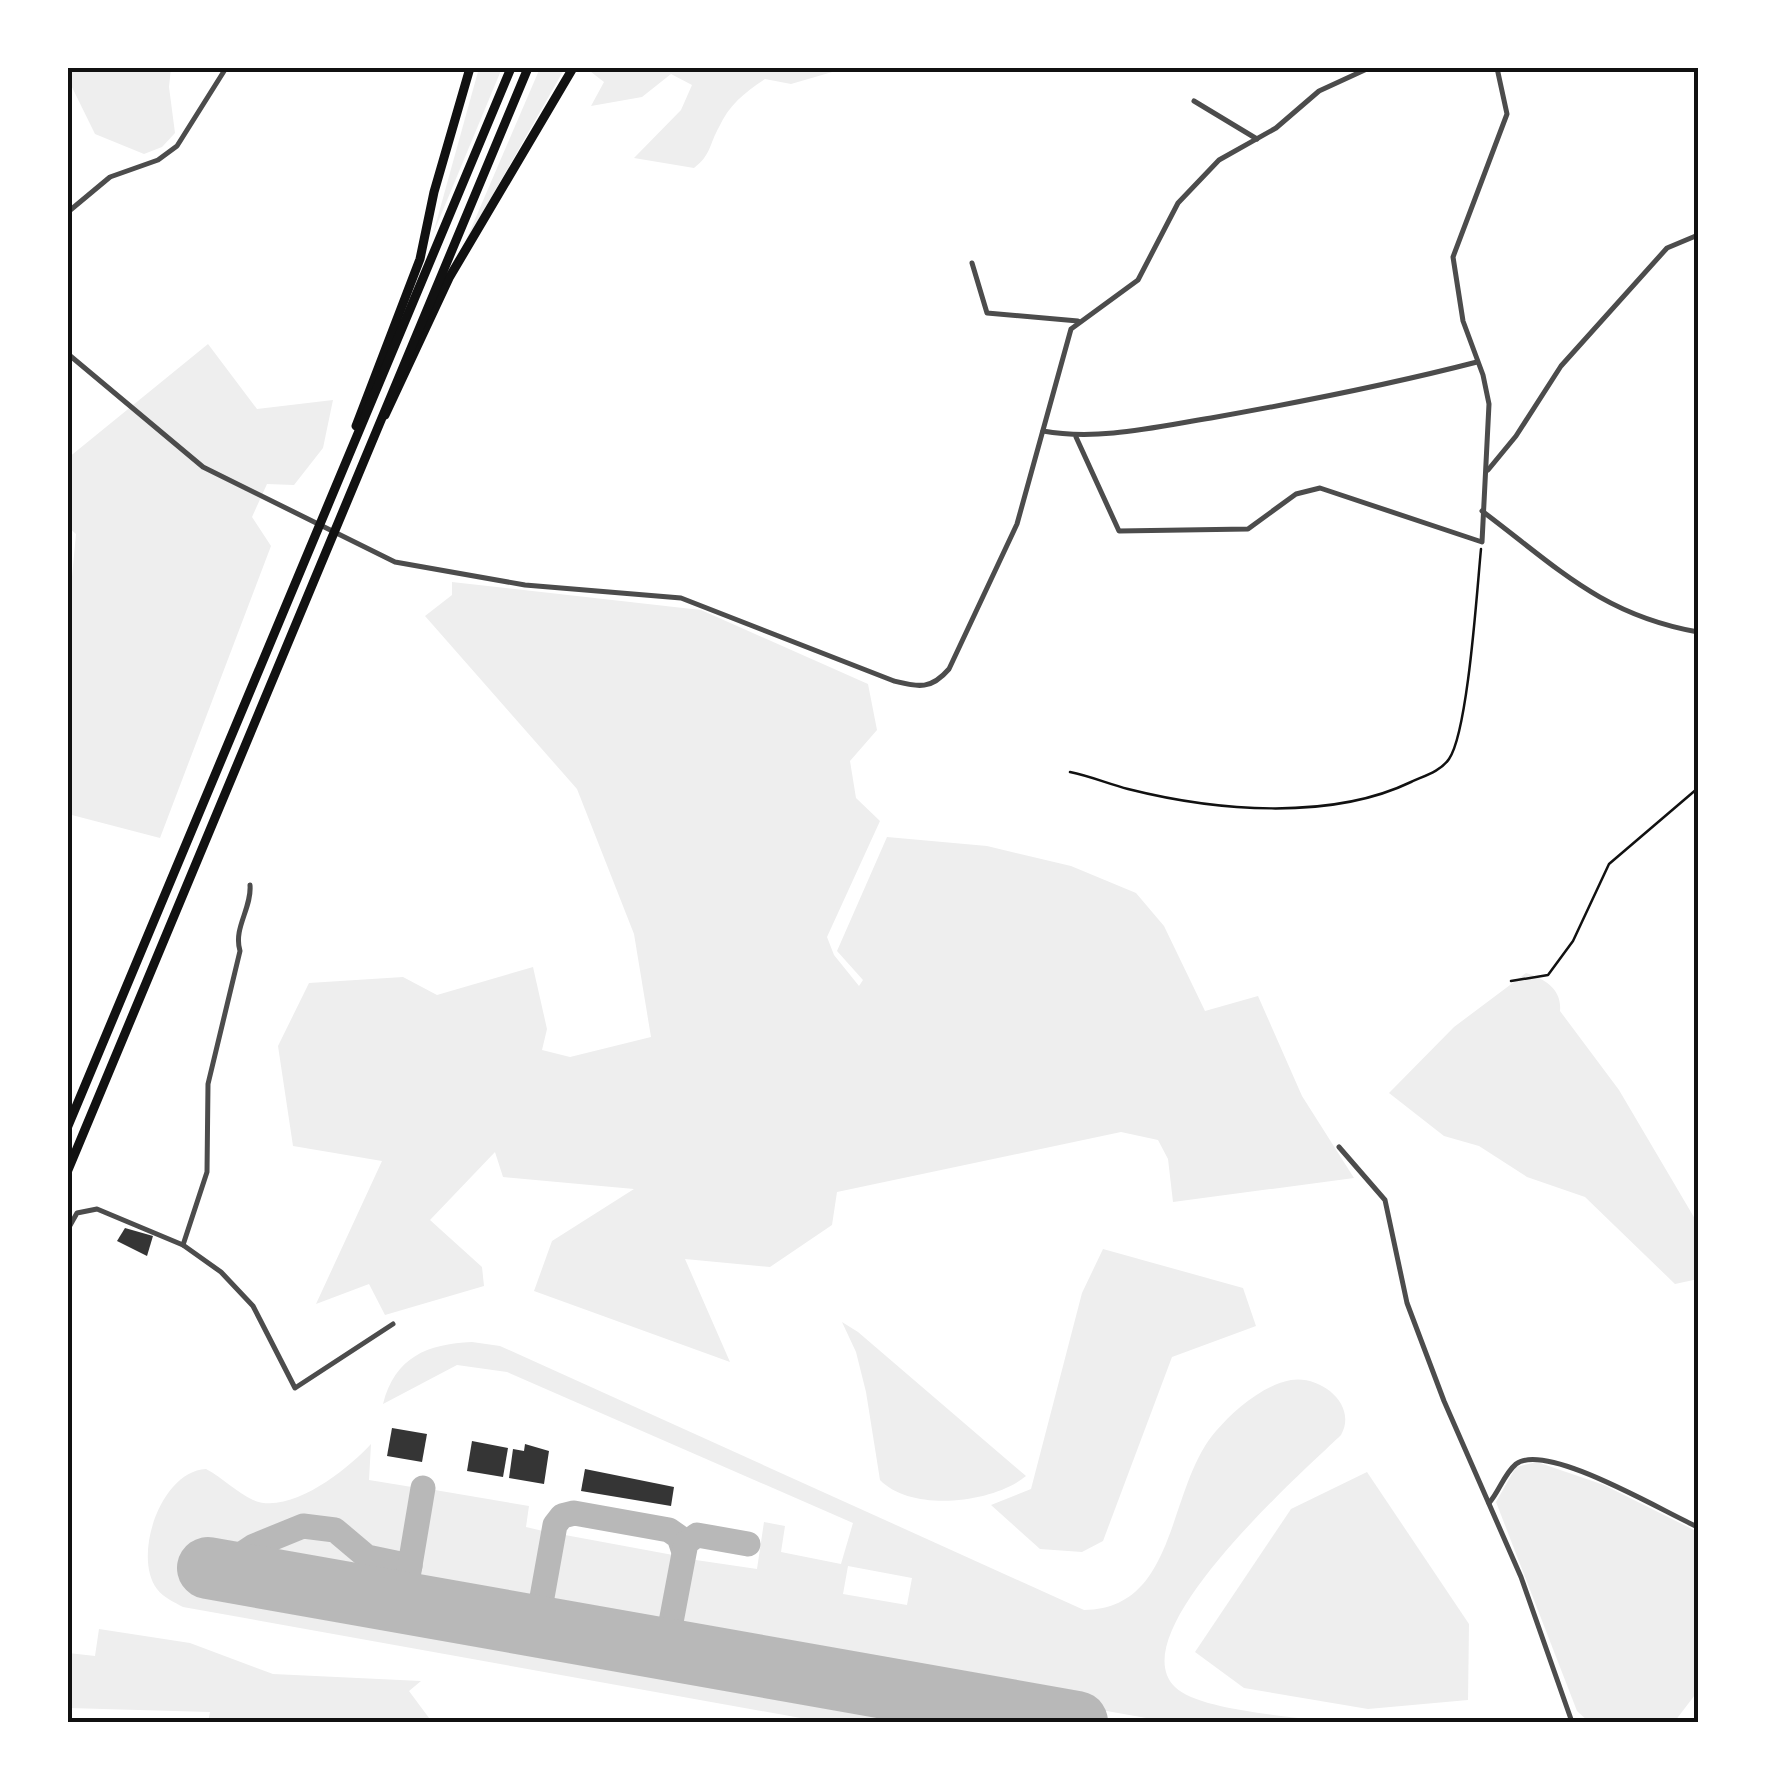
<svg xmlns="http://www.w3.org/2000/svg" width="1766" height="1790" viewBox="0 0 1766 1790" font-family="'Golos Text',sans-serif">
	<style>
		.green { fill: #eee; fill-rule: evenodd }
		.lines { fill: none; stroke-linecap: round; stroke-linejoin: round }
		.taxiway { stroke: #b8b8b8; stroke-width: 25 }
		.runway { stroke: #b8b8b8; stroke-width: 62 }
		.building { fill: #353535 }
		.path { stroke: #111; stroke-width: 2.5 }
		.minor { stroke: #4c4c4c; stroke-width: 5 }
		.trunk { stroke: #111; stroke-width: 9 }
		.neatline { fill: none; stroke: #111; stroke-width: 4 }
	</style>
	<rect width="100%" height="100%" fill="#fff"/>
	<g class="green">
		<polygon points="68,68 171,68 169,87 175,133 162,147 144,154 95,134 68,79"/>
		<polygon points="479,68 502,68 433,234"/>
		<polygon points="540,68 565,68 464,245"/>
		<path d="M 586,68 L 846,68 L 791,84 L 765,79 C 745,92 729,105 719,127 C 709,145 711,155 694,168 L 634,158 L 681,110 L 692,85 L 671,74 L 642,97 L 591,106 L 604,82 Z"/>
		<polygon points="208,344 257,409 333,400 323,448 294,485 267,484 252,517 271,546 160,838 68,814 68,620 76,534 68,527 68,458"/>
		<polygon points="452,582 701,610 868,684 877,730 850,761 856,798 880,821 827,937 834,955 859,986 863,980 837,951 887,837 987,846 1071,866 1136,893 1164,926 1205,1011 1258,996 1302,1096 1354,1178 1173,1202 1168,1159 1158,1140 1121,1132 837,1192 832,1225 770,1267 685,1259 730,1362 534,1291 552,1241 634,1189 503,1177 495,1152 430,1220 482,1267 484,1286 385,1315 369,1284 316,1304 382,1161 293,1146 278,1046 309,983 403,977 437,995 533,967 547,1029 542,1050 570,1057 651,1037 634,934 577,789 425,616 452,595"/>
		<path d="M 1526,973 C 1545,979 1562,989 1560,1011 L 1619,1090 L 1698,1224 L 1698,1279 L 1675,1284 L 1585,1197 L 1527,1177 L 1479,1146 L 1444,1136 L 1389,1093 L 1454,1027 Z"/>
		<polygon points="1103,1249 1243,1288 1256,1326 1172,1357 1103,1541 1082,1552 1040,1549 991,1505 1031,1489 1082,1293"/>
		<path d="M 842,1322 L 858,1332 L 1026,1476 C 994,1503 912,1513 880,1480 L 866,1392 L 856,1352 Z"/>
		<path d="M 472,1342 L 500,1346 L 1084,1610 C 1179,1609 1166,1488 1216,1431 C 1234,1410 1263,1385 1291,1380 C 1321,1375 1358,1405 1341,1435 C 1304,1471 1119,1633 1175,1687 C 1199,1711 1294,1716 1330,1722 L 1169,1722 L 682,1636 L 677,1627 L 689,1559 L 757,1569 L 764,1522 L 785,1526 L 781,1552 L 841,1564 L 853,1523 L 507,1372 L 457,1365 L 383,1404 C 395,1357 427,1344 472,1342 ZM 848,1566 L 912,1578 L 907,1605 L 843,1594 Z"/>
		<path d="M 371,1444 L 369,1480 L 418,1488 L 404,1556 C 362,1561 352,1519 306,1520 C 274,1521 242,1548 210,1552 L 205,1584 L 993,1722 L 823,1722 L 183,1607 C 174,1602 164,1598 157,1589 C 132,1556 161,1471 206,1469 C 223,1478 236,1492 253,1500 C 290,1516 348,1469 371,1444 Z"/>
		<polygon points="1537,1462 1604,1485 1698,1532 1698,1691 1675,1721 1589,1722 1577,1711 1496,1502 1516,1467"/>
		<polygon points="1367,1472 1469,1624 1468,1700 1368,1709 1244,1688 1195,1652 1291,1509"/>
		<polygon points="429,1489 529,1506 526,1527 543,1531 546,1536 532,1607 418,1586 414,1578"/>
		<polygon points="304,1531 333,1535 364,1562 398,1570 400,1582 394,1585 272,1563 264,1557 269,1545"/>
		<polygon points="565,1535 673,1555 662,1630 549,1610 559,1539"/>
		<polygon points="99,1629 190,1643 273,1674 421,1681 409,1691 432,1722 208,1722 210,1712 68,1708 68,1653 95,1656"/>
	</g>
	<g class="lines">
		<g class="taxiway">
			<polyline points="218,1570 254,1546 303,1526 335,1530 367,1557 410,1566"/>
			<polyline points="418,1605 408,1598 406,1589 423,1488"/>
			<polyline points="550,1629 540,1621 539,1614 555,1525 562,1516 574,1513 669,1530 679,1537 683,1549"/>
			<polyline points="679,1652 668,1638 686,1543 697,1535 748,1544"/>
		</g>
		<polyline class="runway" points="208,1568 1077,1722"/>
	</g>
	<g class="building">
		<polygon points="125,1228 153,1236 147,1256 117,1241"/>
		<polygon points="392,1428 427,1434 422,1462 387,1456"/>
		<polygon points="472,1441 508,1448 503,1477 467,1471"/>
		<polygon points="525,1444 549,1451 544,1484 509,1478 513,1449 524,1451"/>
		<polygon points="585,1469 674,1487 671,1506 581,1491"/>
	</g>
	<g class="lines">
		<g class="path">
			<path d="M 1070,772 C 1090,776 1109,784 1128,789 C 1215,811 1330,821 1411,782 C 1424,776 1441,771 1449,759 C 1468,732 1477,589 1481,549"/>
			<polyline points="1511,981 1548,975 1573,941 1609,864 1698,788"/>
		</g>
		<g class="minor">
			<polyline points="1194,101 1257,139"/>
			<polyline points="68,212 110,177 158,160 177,146 226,68"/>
			<polyline points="972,263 987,313 1078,321"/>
			<path d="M 68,354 L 203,467 L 395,562 L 525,585 L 681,598 L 894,681 C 919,687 931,690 949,669 L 1017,524 L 1071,329 L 1138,280 L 1178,203 L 1219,160 L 1276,128 L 1319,91 L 1369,68"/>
			<path d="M 1043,431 C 1098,441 1156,427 1211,418 C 1301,402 1388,385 1477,362"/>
			<polyline points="1076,437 1119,531 1248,529 1296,494 1320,488 1482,542 1489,404 1483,375 1463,321 1453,257 1507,114 1497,68"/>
			<polyline points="1488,470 1516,436 1561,366 1667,248 1698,235"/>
			<path d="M 1482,511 C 1558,568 1602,615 1698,632"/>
			<polyline points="1339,1147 1385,1200 1407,1303 1444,1401 1521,1577 1572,1722"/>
			<polyline points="68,1229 77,1213 97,1209 183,1245 221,1272 253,1306 295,1388 393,1324"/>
			<path d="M 183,1245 L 207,1172 L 208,1084 L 240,951 C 233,928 252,908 250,885"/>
			<path d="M 1489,1503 C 1499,1492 1504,1474 1516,1464 C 1546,1441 1665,1513 1698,1527"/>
		</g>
		<g class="trunk">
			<polyline points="385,415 449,278 573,68"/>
			<polyline points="356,426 420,259 434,192 470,68"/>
			<polyline points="68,1126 511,68"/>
			<polyline points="68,1170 528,68"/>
		</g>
	</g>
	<rect width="1766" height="1790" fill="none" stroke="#ffffff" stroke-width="140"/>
	<rect x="70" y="70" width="1626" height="1650" class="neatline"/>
</svg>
